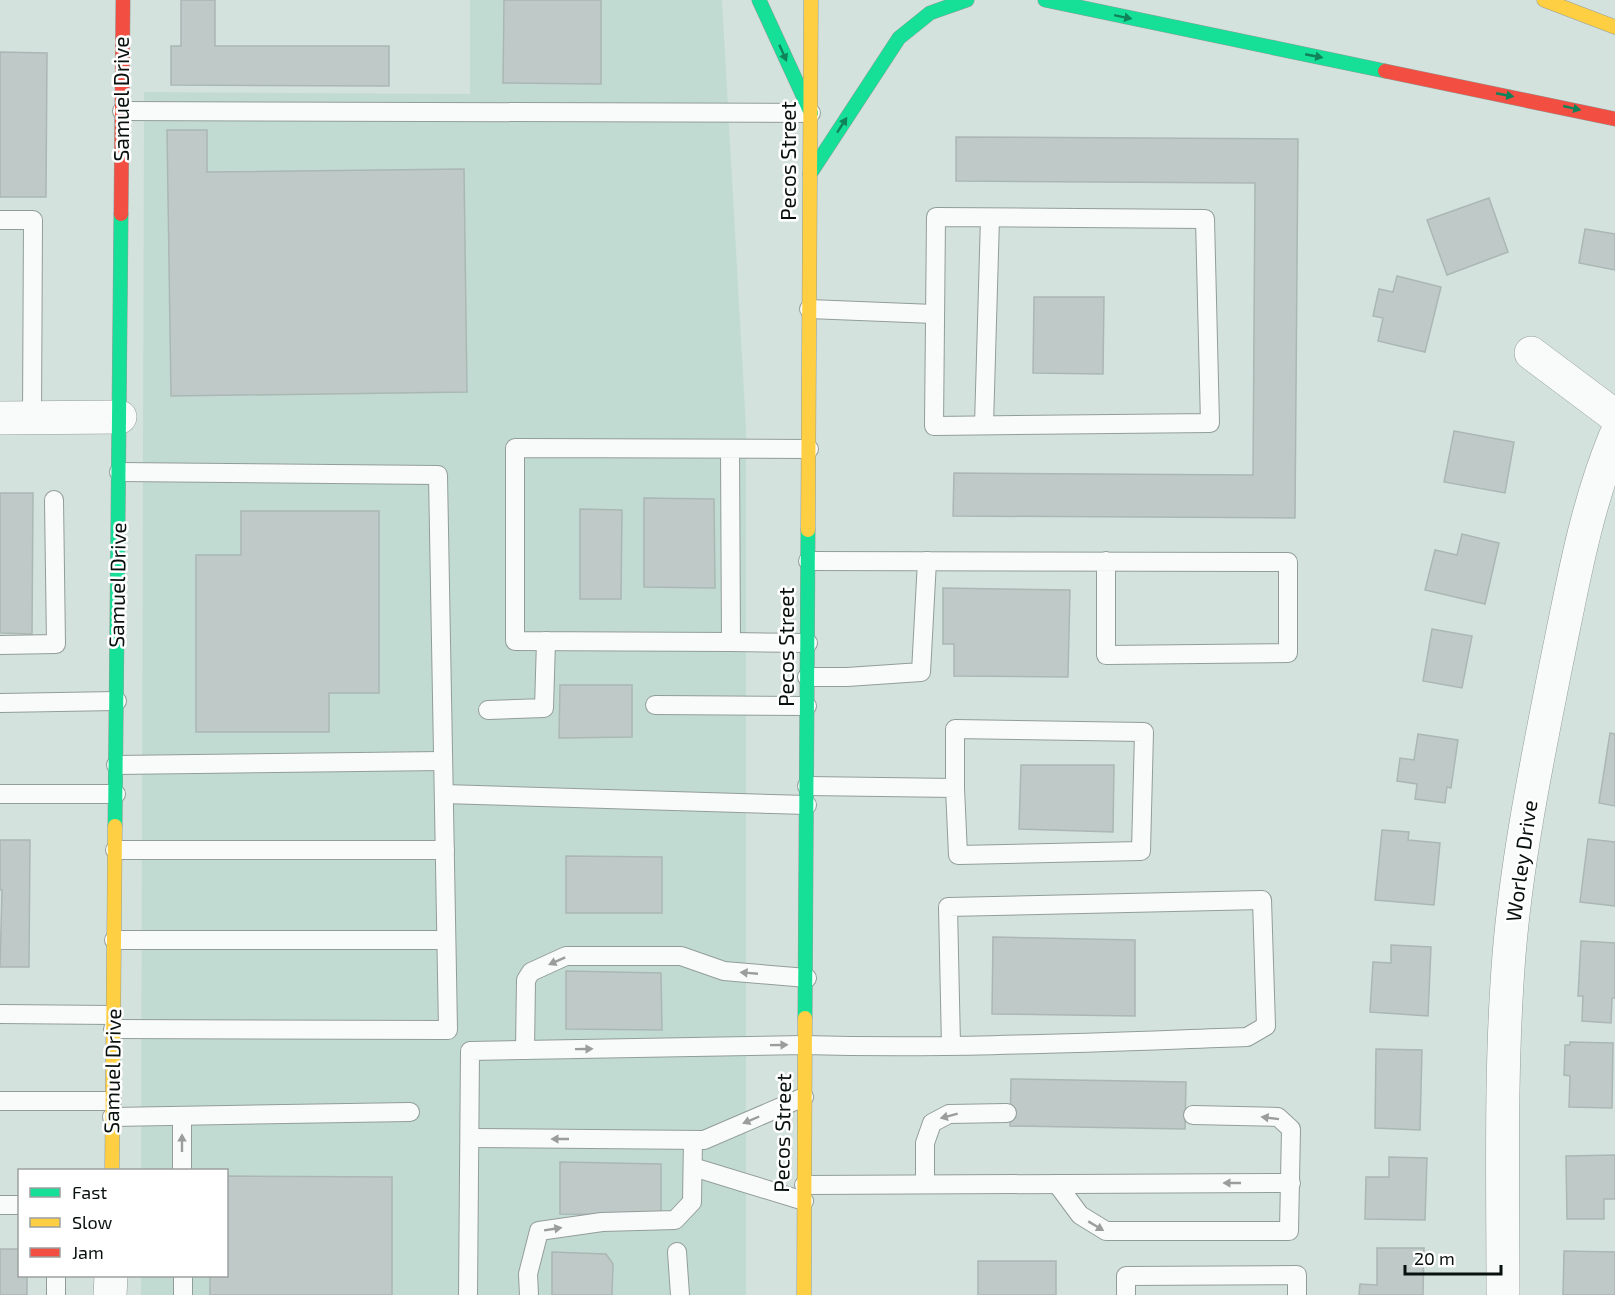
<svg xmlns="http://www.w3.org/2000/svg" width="1615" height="1295" viewBox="0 0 1615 1295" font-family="'Exo 2',sans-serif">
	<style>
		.built { fill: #c2dbd2 }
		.building { fill: #bfcac8; stroke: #abb7b4; stroke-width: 1.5 }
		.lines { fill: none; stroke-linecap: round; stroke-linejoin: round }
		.lane-casing { stroke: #929d99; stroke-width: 20 }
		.street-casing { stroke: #929d99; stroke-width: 34 }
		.fast-casing { stroke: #929d99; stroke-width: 15 }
		.slow-casing { stroke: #929d99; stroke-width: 15 }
		.jam-casing { stroke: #929d99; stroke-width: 15 }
		.lane { stroke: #f9fbfa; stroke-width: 18 }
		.street { stroke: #f9fbfa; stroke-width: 33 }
		.fast { stroke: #16e098; stroke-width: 14 }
		.slow { stroke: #ffcf43; stroke-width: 14 }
		.jam { stroke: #f24e42; stroke-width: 14 }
		.oneway { fill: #10835a }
		.oneway2 { fill: #999d9c }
		.labels { text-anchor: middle; stroke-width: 5; stroke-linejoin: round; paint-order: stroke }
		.street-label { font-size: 21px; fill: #08110e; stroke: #fff }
	</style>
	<rect width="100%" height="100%" fill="#d4e2dd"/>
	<polygon class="built" points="470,0 722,0 746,427 746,1295 141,1295 141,1276 226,1276 226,1170 141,1170 144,92 470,94"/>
	<g class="building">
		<polygon points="181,0 215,0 215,46 389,46 389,86 171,85 171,46 181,46"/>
		<polygon points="504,0 601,0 601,84 503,83"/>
		<polygon points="0,52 47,53 46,197 0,197"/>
		<polygon points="167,130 207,130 207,172 464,169 467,392 171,396"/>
		<polygon points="956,137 1298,139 1295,518 953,516 954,473 1253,475 1255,183 956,181"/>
		<polygon points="1489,198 1508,252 1447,275 1427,220"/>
		<polygon points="1585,229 1615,234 1615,270 1579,263"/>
		<polygon points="1397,276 1441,287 1425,352 1378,341 1383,318 1373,316 1379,289 1393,292"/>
		<polygon points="1034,297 1104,297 1103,374 1033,373"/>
		<polygon points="1454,431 1514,442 1505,493 1444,482"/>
		<polygon points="0,493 33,493 32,634 0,633"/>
		<polygon points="644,498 714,499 715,588 644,587"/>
		<polygon points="580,509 622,510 621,599 580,599"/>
		<polygon points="241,511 379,511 379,693 329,693 329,732 196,732 196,555 241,555"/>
		<polygon points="1462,534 1499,543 1485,604 1425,590 1435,550 1457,555"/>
		<polygon points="943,588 1070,590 1068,677 954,676 954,644 943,644"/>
		<polygon points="1432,629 1472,636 1462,688 1423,681"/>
		<polygon points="560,685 632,685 632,737 559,738"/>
		<polygon points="1610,733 1615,734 1615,806 1599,803"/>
		<polygon points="1418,734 1458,740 1451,788 1447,787 1445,803 1415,799 1417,784 1397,781 1400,758 1414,760"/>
		<polygon points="1021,765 1114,765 1113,832 1019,829"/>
		<polygon points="1382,830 1409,832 1408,840 1440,843 1434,905 1375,900"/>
		<polygon points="1588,839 1615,842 1615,906 1580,902"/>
		<polygon points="0,840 30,840 29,967 0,967 2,890 0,890"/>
		<polygon points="566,856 662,857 662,913 566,913"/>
		<polygon points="993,937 1135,940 1135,1016 992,1014"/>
		<polygon points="1581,941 1615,943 1615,998 1612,998 1611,1023 1582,1021 1583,996 1578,996"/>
		<polygon points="1391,945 1431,947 1428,1016 1370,1012 1373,962 1391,963"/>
		<polygon points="566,971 661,973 662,1030 566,1029"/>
		<polygon points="1570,1042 1613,1043 1612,1108 1569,1107 1570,1076 1564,1075 1565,1045 1570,1045"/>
		<polygon points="1376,1049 1422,1050 1420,1130 1375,1128"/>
		<polygon points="1011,1079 1186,1082 1185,1129 1010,1126"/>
		<polygon points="1615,1155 1615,1199 1604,1199 1604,1219 1567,1219 1566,1156"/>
		<polygon points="1389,1157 1427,1158 1425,1220 1365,1219 1366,1177 1389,1177"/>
		<polygon points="560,1162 661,1164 661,1215 560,1214"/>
		<polygon points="226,1176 392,1177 392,1295 210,1295 210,1276 226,1276"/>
		<polygon points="1377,1248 1424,1248 1423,1295 1359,1295 1360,1284 1377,1285"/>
		<polygon points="0,1249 20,1249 20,1276 27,1276 27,1295 0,1295"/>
		<polygon points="1564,1251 1615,1252 1615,1295 1563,1295"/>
		<polygon points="552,1252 606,1254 613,1264 612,1295 552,1295"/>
		<rect x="978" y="1261" width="78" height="34"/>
	</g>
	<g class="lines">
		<g class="lane-casing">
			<g id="lane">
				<polyline points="122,111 811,113"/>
				<polygon points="936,217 1205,219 1210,423 934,426"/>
				<polyline points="0,220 33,220 32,418"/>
				<polyline points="809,309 934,314"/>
				<polyline points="984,425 990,218"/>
				<polyline points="730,449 731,642 515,641 515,448 809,449"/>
				<polyline points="808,561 1288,562 1288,653 1106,655 1106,561"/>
				<polyline points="731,642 808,643"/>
				<polyline points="0,645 56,644 54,500"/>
				<polyline points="807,677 847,677 921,672 927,561"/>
				<polyline points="0,703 117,701"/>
				<polyline points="655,705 807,706"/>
				<polyline points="488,710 544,708 546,641"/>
				<polyline points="116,765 443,761"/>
				<polyline points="807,786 955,788 955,729 1144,732 1141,851 958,855 955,788"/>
				<polyline points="0,794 116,794"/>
				<polyline points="444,794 807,805"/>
				<polyline points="115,850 445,850"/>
				<polyline points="114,940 446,940"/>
				<polyline points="0,1014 113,1015"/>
				<polyline points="113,1029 448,1030 438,475 119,472"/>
				<polyline points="525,1050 526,980 531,972 566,956 681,956 724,971 807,978"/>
				<polyline points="0,1101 112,1101"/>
				<polyline points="182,1116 182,1170"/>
				<polyline points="112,1117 410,1112"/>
				<polyline points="470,1138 704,1140 804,1097"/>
				<polyline points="693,1167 804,1201"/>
				<polyline points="925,1183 925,1143 932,1123 949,1114 1007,1113"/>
				<polyline points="1057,1184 1080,1215 1106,1231 1289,1231 1291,1129 1278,1117 1193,1115"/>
				<polyline points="804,1185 1291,1183"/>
				<polyline points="0,1205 20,1205"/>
				<polyline points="677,1252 680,1295"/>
				<polyline points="183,1276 183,1295"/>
				<polyline points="56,1295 56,1276"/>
				<path d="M 468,1295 L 470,1051 L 805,1045 C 953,1049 1100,1042 1247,1037 L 1266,1026 L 1262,900 L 948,907 L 951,1046"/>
				<polyline points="529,1295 528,1274 539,1231 602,1222 675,1220 692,1202 693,1140"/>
				<polyline points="1126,1295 1126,1276 1297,1275 1297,1295"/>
			</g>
		</g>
		<g class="street-casing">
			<g id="street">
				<polyline points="1531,353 1615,416"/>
				<polyline points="0,418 120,417"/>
				<polyline points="110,1295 111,1276"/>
				<path d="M 1503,1295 C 1503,1182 1500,1068 1509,955 C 1517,858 1537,761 1556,665 C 1572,588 1585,510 1615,437"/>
			</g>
		</g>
		<g class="fast-casing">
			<g id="fast">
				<polyline points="759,0 811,113"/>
				<polyline points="1045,0 1385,71"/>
				<polyline points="810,174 899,38 930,13 967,0"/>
				<polyline points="115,826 121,214"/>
				<polyline points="805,1018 808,530"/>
			</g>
		</g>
		<g class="slow-casing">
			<g id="slow">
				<polyline points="1544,0 1615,27"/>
				<polyline points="808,530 811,0"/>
				<polyline points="112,1170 115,826"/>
				<polyline points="804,1295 805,1018"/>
			</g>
		</g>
		<g class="jam-casing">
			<g id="jam">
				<polyline points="1385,71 1615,119"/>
				<polyline points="121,214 123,0"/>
			</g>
		</g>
		<use href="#lane" class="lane"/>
		<use href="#street" class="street"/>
		<use href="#fast" class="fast"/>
		<use href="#slow" class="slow"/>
		<use href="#jam" class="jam"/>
	</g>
	<defs><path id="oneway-solid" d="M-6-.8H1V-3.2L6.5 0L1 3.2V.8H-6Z" transform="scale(1.5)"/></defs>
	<g class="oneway">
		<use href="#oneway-solid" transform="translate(1123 17) rotate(12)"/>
		<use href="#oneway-solid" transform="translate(783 53) rotate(66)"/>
		<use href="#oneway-solid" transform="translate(1314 56) rotate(11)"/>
		<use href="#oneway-solid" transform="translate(1505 95) rotate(11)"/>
		<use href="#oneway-solid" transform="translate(1572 108) rotate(13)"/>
		<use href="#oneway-solid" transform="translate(842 125) rotate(-57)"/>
	</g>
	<g class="oneway2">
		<use href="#oneway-solid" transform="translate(557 961) rotate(156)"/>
		<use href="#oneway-solid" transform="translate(749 973) rotate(-175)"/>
		<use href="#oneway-solid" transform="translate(779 1045) rotate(-1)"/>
		<use href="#oneway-solid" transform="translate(584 1049) rotate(-1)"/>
		<use href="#oneway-solid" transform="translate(949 1116) rotate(165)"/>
		<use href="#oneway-solid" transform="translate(1270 1118) rotate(-173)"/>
		<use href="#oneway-solid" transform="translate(751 1120) rotate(157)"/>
		<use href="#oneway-solid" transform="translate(560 1139) rotate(-180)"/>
		<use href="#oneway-solid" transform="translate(182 1143) rotate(-90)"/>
		<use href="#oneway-solid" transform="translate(1232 1183) rotate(180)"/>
		<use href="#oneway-solid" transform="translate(1096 1226) rotate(31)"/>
		<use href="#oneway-solid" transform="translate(553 1229) rotate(-9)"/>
	</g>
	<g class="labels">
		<g class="street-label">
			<text transform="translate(122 99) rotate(-90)" y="7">Samuel Drive</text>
			<text transform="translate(789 161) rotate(-90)" y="7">Pecos Street</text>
			<text transform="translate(118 585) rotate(-89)" y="7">Samuel Drive</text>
			<text transform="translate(787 647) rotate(-90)" y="7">Pecos Street</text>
			<text transform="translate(1522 861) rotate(-82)" y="7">Worley Drive</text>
			<text transform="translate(113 1071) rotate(-89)" y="7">Samuel Drive</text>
			<text transform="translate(783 1133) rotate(-89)" y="7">Pecos Street</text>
		</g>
	</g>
	<rect x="18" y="1169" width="210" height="108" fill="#ffffff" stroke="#9ca09f" stroke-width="1.5"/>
	<rect x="30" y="1188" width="30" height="9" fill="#16e098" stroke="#9ca09f" stroke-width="1.5"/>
	<text x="72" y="1199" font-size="18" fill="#08110e">Fast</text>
	<rect x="30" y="1218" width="30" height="9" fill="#ffcf43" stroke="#9ca09f" stroke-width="1.5"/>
	<text x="72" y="1229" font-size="18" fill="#08110e">Slow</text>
	<rect x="30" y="1248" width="30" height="9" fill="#f24e42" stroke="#9ca09f" stroke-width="1.5"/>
	<text x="72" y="1259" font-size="18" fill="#08110e">Jam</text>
	<path d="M1405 1265v9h96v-9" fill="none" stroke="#08110e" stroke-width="3"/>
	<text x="1414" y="1265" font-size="18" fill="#08110e" stroke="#ffffff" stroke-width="4.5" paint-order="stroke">20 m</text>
</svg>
